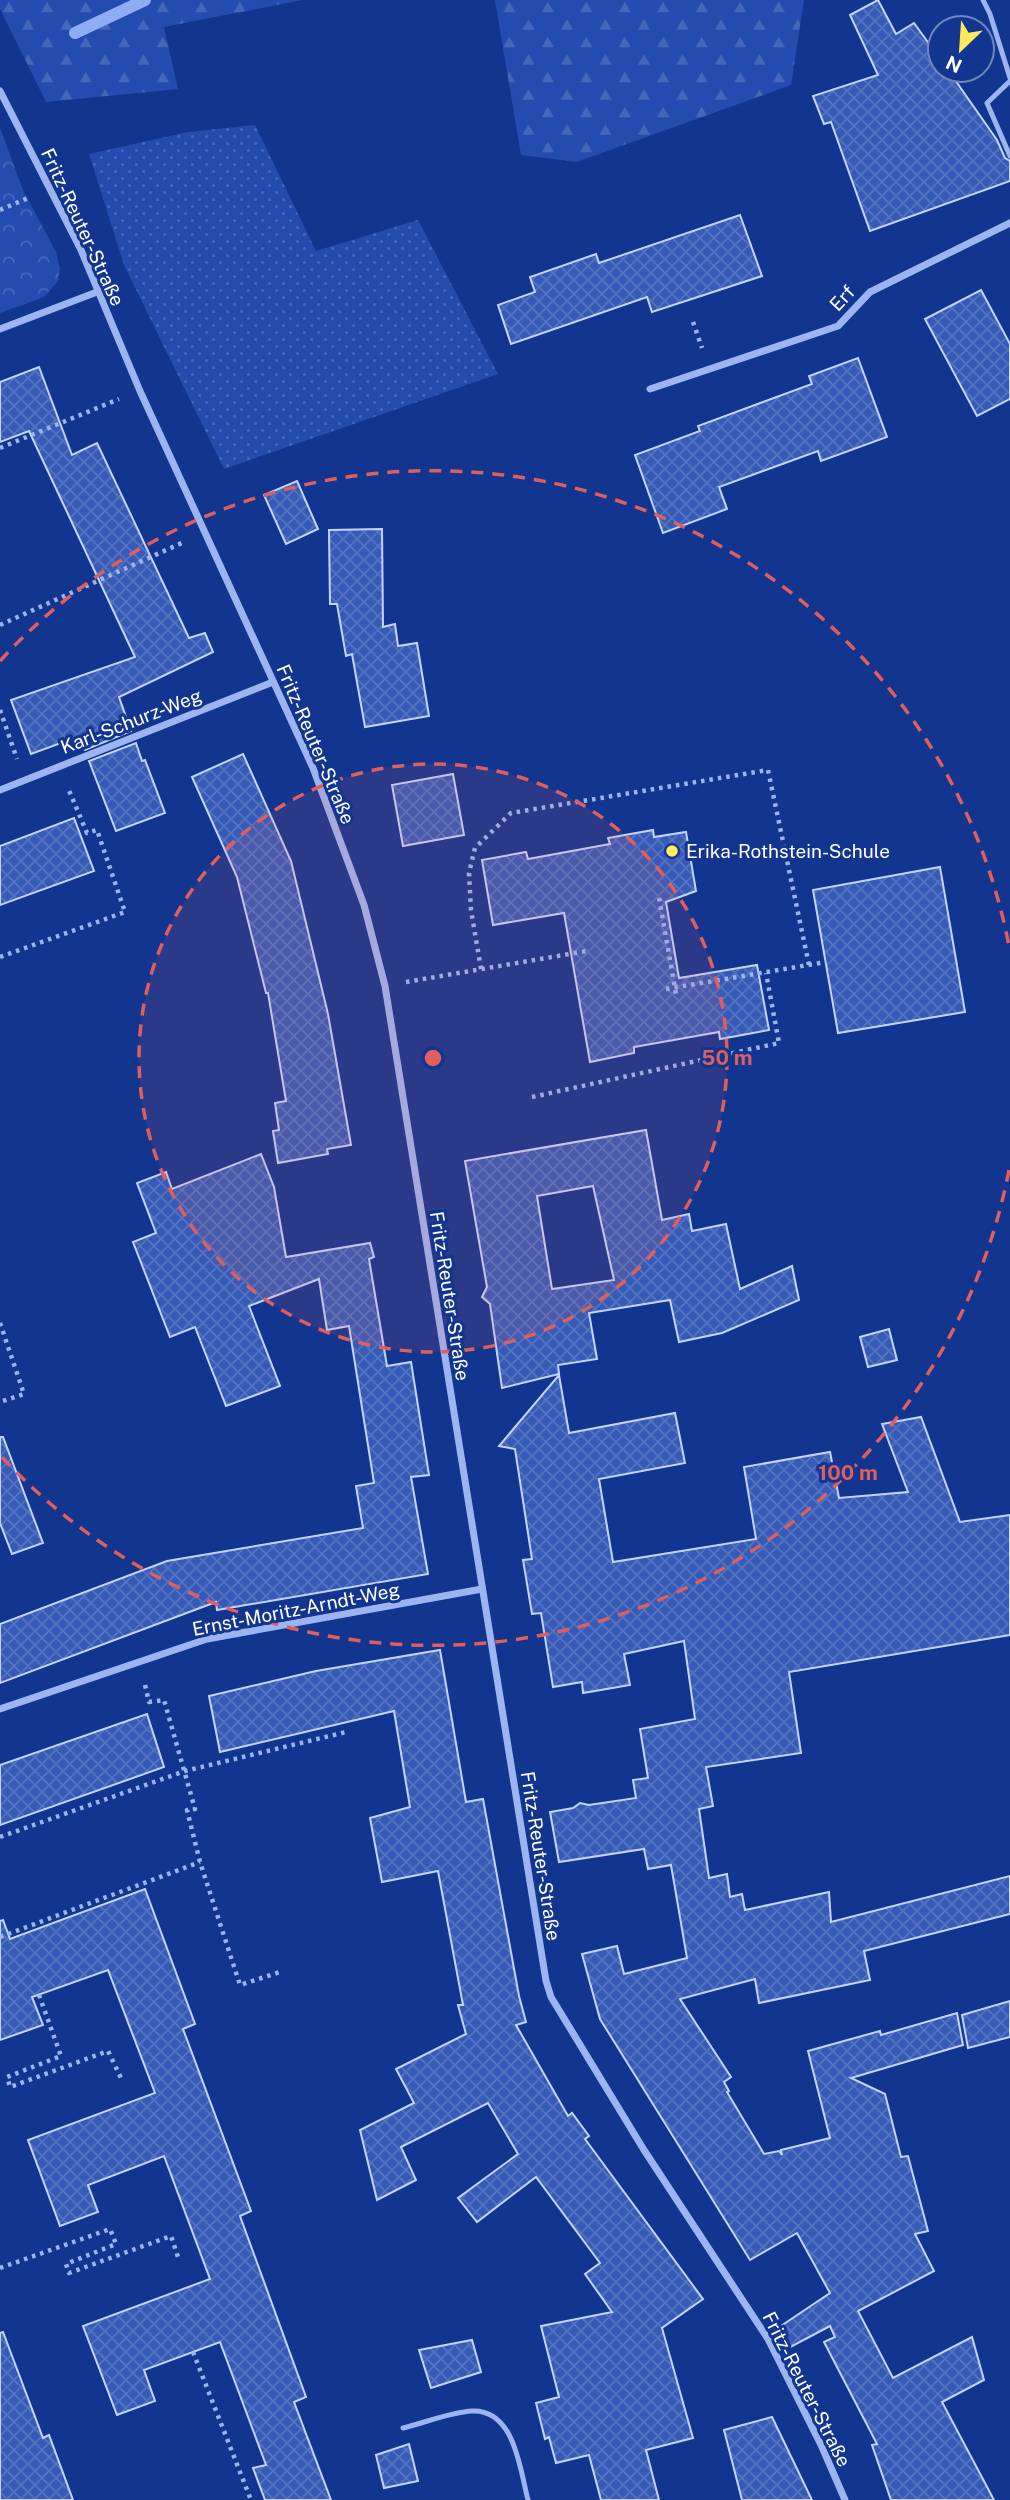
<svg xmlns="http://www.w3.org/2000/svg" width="1010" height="2500" viewBox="0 0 1010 2500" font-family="'Public Sans',sans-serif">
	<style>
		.grass { fill: url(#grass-dots) }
		.forest { fill: url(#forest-firs) }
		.park { fill: url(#park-crowns) }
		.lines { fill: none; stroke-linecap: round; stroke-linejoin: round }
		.stream { stroke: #8eadf5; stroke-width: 12 }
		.building { fill: url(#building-cross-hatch); stroke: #c3d4fc; stroke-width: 2; fill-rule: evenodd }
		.path { stroke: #9cb5f1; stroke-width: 4.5; stroke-dasharray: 3.5 5; stroke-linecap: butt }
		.lane { stroke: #9cb5f1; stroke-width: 5 }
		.street { stroke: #9cb5f1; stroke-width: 7 }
		.ring { fill: none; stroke: #e05e5e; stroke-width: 3.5; stroke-dasharray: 12 9 }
		.poi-dot { fill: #ffea5d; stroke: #12358f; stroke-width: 2.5 }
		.labels { text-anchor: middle; stroke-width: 6; stroke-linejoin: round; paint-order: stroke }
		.street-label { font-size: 19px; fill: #fff; stroke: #12358f }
		.poi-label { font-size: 19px; fill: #fff; stroke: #12358f; text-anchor: start }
		.centre { fill: #e05e5e; stroke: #12358f; stroke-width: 3.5 }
		.ring-label { font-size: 21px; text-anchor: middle; font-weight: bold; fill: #e05e5e; stroke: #12358f; stroke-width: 6; stroke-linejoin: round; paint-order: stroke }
	</style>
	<defs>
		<pattern id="grass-dots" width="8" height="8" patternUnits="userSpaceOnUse" patternTransform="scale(1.75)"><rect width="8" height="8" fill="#244cae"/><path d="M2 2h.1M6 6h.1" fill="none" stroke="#4567ba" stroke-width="1.8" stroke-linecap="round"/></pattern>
		<pattern id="forest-firs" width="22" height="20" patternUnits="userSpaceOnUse" patternTransform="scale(1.75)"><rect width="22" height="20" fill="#244cae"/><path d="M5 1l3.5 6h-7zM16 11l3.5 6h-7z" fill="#4567ba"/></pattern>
		<pattern id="park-crowns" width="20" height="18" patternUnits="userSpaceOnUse" patternTransform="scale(1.75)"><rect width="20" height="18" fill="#244cae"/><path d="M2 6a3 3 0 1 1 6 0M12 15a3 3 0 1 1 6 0" fill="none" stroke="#4567ba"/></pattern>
		<pattern id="building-cross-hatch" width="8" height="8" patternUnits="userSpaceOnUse" patternTransform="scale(1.75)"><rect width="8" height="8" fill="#365ab6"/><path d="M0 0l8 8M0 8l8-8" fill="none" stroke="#5473c1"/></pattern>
	</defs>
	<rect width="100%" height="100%" fill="#12358f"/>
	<polygon class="grass" points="255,125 316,251 418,220 498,374 224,469 124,265 89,154 188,132"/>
	<g class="forest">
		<polygon points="0,0 302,0 164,27 178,89 46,102 0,9"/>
		<polygon points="495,0 804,0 791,85 577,162 521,155"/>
	</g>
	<polygon class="park" points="0,128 23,190 56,252 60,269 58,281 44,297 0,313"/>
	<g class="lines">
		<polyline class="stream" points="75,33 145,0"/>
	</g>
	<g class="building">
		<polygon points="878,0 896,34 914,23 940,59 940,70 948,70 997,140 1005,158 1010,161 1010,181 870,231 831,122 824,124 813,96 878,75 850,15"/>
		<polygon points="740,215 762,276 652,312 647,297 511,344 498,305 535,292 530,277 596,254 599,263"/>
		<polygon points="981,290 1010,344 1010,399 977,416 925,319"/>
		<polygon points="858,358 887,437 821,461 818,451 719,487 727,509 663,533 635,455 700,431 698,426 812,384 809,376"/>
		<polygon points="39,367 72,455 97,443 189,638 205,633 213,652 119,697 131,731 85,750 80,736 31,754 11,700 135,657 29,431 0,442 0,382"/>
		<polygon points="297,481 318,529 286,544 264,495"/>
		<polygon points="382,529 383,627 395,624 398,646 417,643 429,716 365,727 352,654 346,656 337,604 330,604 329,530"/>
		<polygon points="136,743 142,761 145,760 165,813 116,831 89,761"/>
		<polygon points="243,754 291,861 328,1014 351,1145 327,1149 328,1154 278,1163 273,1131 279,1130 275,1103 286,1101 268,993 266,993 237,877 192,777"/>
		<polygon points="453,774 464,835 403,846 392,785"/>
		<polygon points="74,818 94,871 0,905 0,846"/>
		<polygon points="653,830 654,837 686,832 696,891 666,902 679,978 757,965 769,1030 720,1039 719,1032 634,1047 634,1053 590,1062 564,913 493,925 482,860 526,852 528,859 610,844 608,838"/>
		<polygon points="940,867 965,1012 838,1033 813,890"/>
		<path d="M 646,1130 L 662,1220 L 689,1214 L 692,1231 L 726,1224 L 740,1289 L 792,1266 L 799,1300 L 722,1333 L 679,1342 L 670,1300 L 589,1313 L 597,1359 L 558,1365 L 559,1374 L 502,1388 L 490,1304 L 482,1297 L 487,1287 L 465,1161 ZM 593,1186 L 614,1280 L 552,1289 L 537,1196 Z"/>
		<polygon points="261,1154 274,1187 286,1257 370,1243 374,1257 369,1259 387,1366 411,1362 429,1475 411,1477 428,1574 217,1610 216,1602 0,1683 0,1624 167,1561 363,1528 356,1486 374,1483 349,1326 327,1330 319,1279 249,1306 280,1386 226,1406 195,1327 170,1337 133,1242 156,1233 137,1183 166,1172 172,1189"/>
		<polygon points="889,1329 897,1360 868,1367 860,1337"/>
		<polygon points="559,1375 569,1433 675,1413 685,1463 599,1479 613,1562 756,1539 744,1467 830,1452 839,1498 908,1492 882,1424 921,1417 960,1522 1010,1515 1010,1635 789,1672 801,1753 706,1767 713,1806 699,1809 709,1878 727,1874 730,1897 742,1894 745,1910 829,1892 831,1922 1010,1876 1010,1914 864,1951 870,1980 759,2003 755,1979 680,1999 731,2077 724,2082 729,2091 727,2092 764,2154 779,2151 782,2155 781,2150 830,2138 808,2051 880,2031 881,2035 957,2013 963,2045 851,2078 885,2094 901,2157 908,2156 928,2231 915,2234 934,2271 858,2311 893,2378 972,2337 984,2380 942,2402 994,2500 891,2500 872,2445 877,2444 824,2342 835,2337 830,2326 783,2351 772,2332 830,2293 797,2233 750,2260 600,2019 582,1954 617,1946 624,1974 687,1958 671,1865 648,1869 644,1849 559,1862 550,1812 573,1808 580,1803 589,1805 636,1798 633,1780 648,1778 640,1729 695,1719 684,1641 624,1654 630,1685 583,1693 582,1682 553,1687 541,1613 532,1614 523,1560 532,1559 515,1449 499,1446"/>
		<polygon points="0,1437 3,1437 43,1543 12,1554 0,1523"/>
		<polygon points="440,1650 466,1802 483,1799 519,1996 526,2022 516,2025 568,2116 572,2113 589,2136 585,2139 703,2299 662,2328 693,2438 646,2450 659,2500 601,2500 589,2455 556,2463 549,2437 545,2439 536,2403 559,2397 541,2326 612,2312 585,2274 600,2263 536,2177 477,2222 458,2198 518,2154 488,2103 401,2147 416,2180 377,2200 360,2130 414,2103 396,2069 466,2034 458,2005 463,2005 438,1871 382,1882 370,1818 410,1807 394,1711 220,1752 209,1696 316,1671"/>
		<polygon points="147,1714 164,1767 0,1825 0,1765"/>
		<polygon points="145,1889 195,2024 183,2029 251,2211 240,2216 306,2397 294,2402 331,2500 265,2500 253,2468 266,2465 220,2342 144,2370 155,2401 117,2415 83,2326 210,2279 164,2156 88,2185 98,2212 60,2226 28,2140 155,2093 108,1970 32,1997 43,2025 0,2040 0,1921 3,1920 10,1939"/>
		<polygon points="1010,2001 1010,2037 968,2048 962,2015"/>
		<polygon points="3,2332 43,2438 49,2435 73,2500 0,2500 0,2333"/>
		<polygon points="472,2340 481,2372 431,2388 419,2350"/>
		<polygon points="772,2417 812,2500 742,2500 724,2430"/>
		<polygon points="409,2444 418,2481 384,2488 376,2455"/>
	</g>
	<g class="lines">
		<g class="path">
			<polyline points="0,210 28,198"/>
			<polyline points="693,322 702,348"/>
			<polyline points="0,448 119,399"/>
			<polyline points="0,625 184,542"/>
			<polyline points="0,710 17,759"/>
			<polyline points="659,898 676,994"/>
			<polyline points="0,957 125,912 97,830 87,833 68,788"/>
			<polyline points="481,969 471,910 469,873 475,848 511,813 768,770 809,965"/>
			<polyline points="406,982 587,951"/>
			<polyline points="666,989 826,962"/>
			<polyline points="532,1097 779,1043 766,973"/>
			<polyline points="0,1323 24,1394 0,1402"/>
			<polyline points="145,1685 149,1702 164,1700 195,1809 187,1810 200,1862 240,1985 280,1972"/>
			<polyline points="0,1837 185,1771 346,1732"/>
			<polyline points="0,1937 200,1862"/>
			<polyline points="39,1995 61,2056 7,2077 10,2087 108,2051 121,2078"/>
			<polyline points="0,2268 110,2229 116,2244 66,2264 69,2273 171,2236 179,2260"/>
			<polyline points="193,2352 251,2500"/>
		</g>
		<g class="lane">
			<polyline points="983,0 990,14 1010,78"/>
			<polyline points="1010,81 987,103 1010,156"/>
			<path d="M 403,2428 C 424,2423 451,2412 472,2411 C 515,2409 520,2470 528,2500"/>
		</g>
		<g class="street">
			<polyline points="0,91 81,250 140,391 313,768 364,905 385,986 546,1981 551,1997 644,2150 768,2339 822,2447 845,2500"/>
			<polyline points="0,329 97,292"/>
			<polyline points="650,389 838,326 870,292 1010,223"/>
			<polyline points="0,790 273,682"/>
			<polyline points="0,1709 207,1639 482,1589"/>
		</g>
	</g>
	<circle cx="433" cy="1058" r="294" fill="#e05e5e" fill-opacity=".12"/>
	<g class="ring">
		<circle cx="433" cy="1058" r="294"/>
		<path d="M1009 1170A587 587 0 0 1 0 1455M0 661A587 587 0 0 1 1009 946"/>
	</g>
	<circle class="poi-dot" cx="672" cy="851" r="7"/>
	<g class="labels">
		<g class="street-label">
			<text transform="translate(83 227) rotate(65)" y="7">Fritz-Reuter-Straße</text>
			<text transform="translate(842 298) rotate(-47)" y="7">Erf</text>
			<text transform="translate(131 721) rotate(-21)" y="7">Karl-Schurz-Weg</text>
			<text transform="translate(316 744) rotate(67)" y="7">Fritz-Reuter-Straße</text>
			<text transform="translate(450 1296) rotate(81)" y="7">Fritz-Reuter-Straße</text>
			<text transform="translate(296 1609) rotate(-11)" y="7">Ernst-Moritz-Arndt-Weg</text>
			<text transform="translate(541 1856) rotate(81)" y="7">Fritz-Reuter-Straße</text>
			<text transform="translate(807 2389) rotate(63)" y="7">Fritz-Reuter-Straße</text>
		</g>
		<g class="poi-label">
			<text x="686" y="858">Erika-Rothstein-Schule</text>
		</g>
	</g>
	<circle cx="433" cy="1058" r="10" class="centre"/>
	<g class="ring-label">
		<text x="727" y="1065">50 m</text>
		<text x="848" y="1480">100 m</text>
	</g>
	<g transform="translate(961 49) rotate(205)"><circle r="33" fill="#12358f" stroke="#7186bc" stroke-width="2"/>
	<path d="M0-5L12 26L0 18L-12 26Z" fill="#ffea5d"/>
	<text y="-10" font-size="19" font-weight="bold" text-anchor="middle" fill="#ffffff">N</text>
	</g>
</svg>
